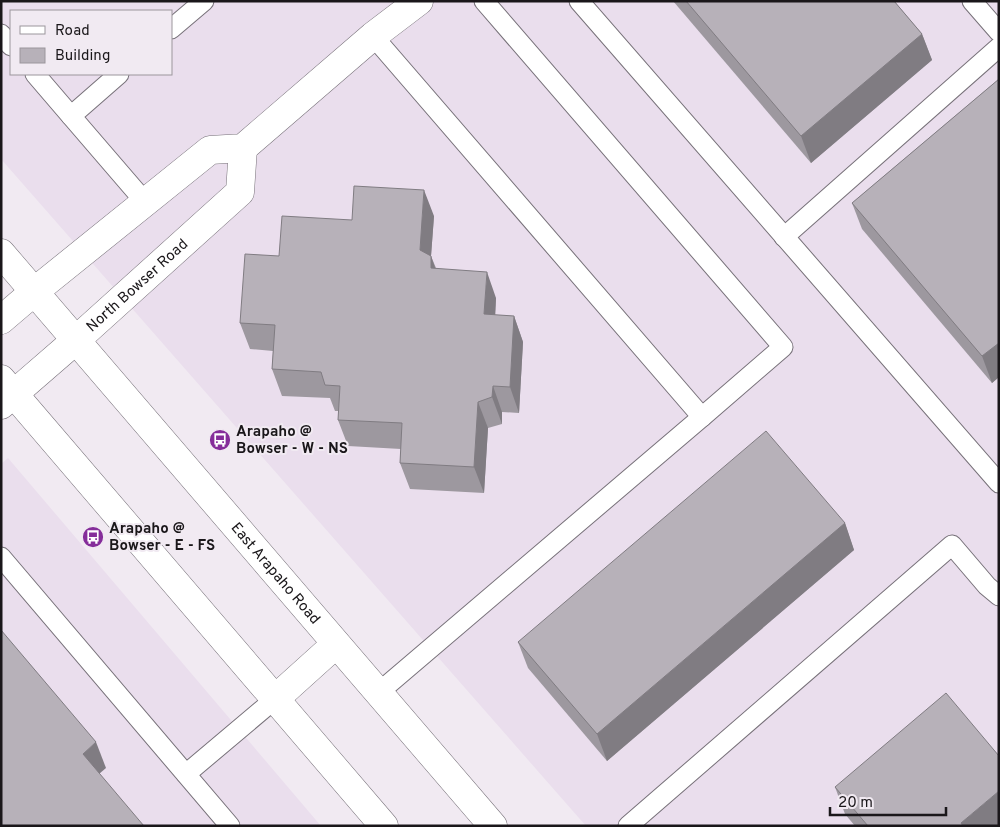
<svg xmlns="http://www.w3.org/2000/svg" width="1000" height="827" viewBox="0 0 1000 827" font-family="Overpass,sans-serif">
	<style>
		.built { fill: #eadeed; fill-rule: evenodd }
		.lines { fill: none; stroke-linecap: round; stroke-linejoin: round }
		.service-casing { stroke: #777179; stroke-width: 21 }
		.minor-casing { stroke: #777179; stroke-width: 29 }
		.tertiary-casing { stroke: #777179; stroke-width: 29 }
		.secondary-casing { stroke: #777179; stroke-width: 29 }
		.service { stroke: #fff; stroke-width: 19 }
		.minor { stroke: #fff; stroke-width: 28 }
		.tertiary { stroke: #fff; stroke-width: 28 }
		.secondary { stroke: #fff; stroke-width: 28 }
		.wall { fill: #9d989f }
		.shaded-wall { fill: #807c82 }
		.building { fill: #b7b1b9; stroke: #807c82 }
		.labels { text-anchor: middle; stroke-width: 4; stroke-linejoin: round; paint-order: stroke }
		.street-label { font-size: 15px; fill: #1a171a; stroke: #f1eaf2 }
		.poi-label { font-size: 15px; font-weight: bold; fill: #1a171a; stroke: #f1eaf2; text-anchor: start }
	</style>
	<rect width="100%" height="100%" fill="#f1eaf2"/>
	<g class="built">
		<path d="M 1,1 L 999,1 L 999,826 L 586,826 L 1,159 ZM 11,11 L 171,11 L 171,74 L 11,74 Z"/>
		<polygon points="8,458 321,826 1,826 1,464"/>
	</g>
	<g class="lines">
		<g class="service-casing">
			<g id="service">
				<polyline points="484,1 783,347 702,417"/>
				<polyline points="579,1 999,483"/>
				<polyline points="972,1 999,32"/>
				<polyline points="171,29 204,1"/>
				<polyline points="1,34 11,46"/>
				<polyline points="373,36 702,417 378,693"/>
				<polyline points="35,74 71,116"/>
				<polyline points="119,74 71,116 145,202"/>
				<polyline points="784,237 999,47"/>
				<polyline points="1,557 230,826"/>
				<polyline points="186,774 275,699"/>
				<polyline points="628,826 952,545 987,586 999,596"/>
			</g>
		</g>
		<g class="minor-casing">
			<g id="minor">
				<polyline points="35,291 210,150 243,148 373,36 419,1"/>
				<path id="s1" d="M 76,340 L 240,192 L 243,148"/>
			</g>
		</g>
		<g class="tertiary-casing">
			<g id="tertiary">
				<polyline points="1,320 35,291"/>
				<polyline points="1,405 76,340"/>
			</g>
		</g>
		<g class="secondary-casing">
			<g id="secondary">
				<path id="s2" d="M 1,253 L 493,826"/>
				<polyline points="1,379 384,826"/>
				<polyline points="275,699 336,644"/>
			</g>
		</g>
		<use href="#service" class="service"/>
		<use href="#minor" class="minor"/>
		<use href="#tertiary" class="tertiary"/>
		<use href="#secondary" class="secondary"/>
	</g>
	<g class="wall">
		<polygon points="673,1 894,1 922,34 932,60 811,163"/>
		<polygon points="999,79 999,377 992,383 862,229 852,203"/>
		<polygon points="434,216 431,256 436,268 496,298 495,315 514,316 523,342 519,413 502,412 502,424 488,428 484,493 410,489 400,463 401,449 348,446 338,420 339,411 335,411 330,398 282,396 272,369 273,351 250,349 240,323 279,256 352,220"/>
		<polygon points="845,523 854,550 607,761 528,668 518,642"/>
		<polygon points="835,787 998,826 855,826 845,814"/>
	</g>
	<g class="shaded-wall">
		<polygon points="922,34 932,60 811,163 801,136"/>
		<polygon points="424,190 434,216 431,256 440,282 440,294 420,250"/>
		<polygon points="487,272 496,298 494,340 484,314"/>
		<polygon points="514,316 523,342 519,413 510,387"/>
		<polygon points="999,343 999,377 992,383 982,356"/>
		<polygon points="493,386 502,412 502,424 492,397"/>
		<polygon points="478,402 488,428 484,493 474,467"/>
		<polygon points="845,523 854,550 607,761 597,734"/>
		<polygon points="96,742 106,768 92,780 83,754"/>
		<polygon points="999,791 999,825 998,826 962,826 961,823"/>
	</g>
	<g class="building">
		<polygon points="686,1 894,1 922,34 801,136"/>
		<polygon points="999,79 999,343 982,356 852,203"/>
		<polygon points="354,186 424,190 420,250 431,256 431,268 487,272 484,314 514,316 510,387 493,386 492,397 478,402 474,467 400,463 402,423 338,420 340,386 325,385 321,372 272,369 275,325 240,323 245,254 279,256 282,216 352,220"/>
		<polygon points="766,431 845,523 597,734 518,642"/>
		<polygon points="1,630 96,742 83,754 144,826 1,826"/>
		<polygon points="946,693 999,756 999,791 961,823 963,826 868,826 835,787"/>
	</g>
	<defs>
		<g id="bus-disc" transform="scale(1.125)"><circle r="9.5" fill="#852d9a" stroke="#f1eaf2"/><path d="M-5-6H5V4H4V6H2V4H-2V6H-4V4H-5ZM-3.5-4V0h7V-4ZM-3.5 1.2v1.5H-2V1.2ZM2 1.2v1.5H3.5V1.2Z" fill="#fff"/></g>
	</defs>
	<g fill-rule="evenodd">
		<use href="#bus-disc" x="220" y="440"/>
		<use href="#bus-disc" x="93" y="537"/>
	</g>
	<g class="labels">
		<g class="street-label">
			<text dy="5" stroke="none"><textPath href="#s1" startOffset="82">North Bowser Road</textPath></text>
			<text dy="5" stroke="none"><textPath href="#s2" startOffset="422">East Arapaho Road</textPath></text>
		</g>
		<g class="poi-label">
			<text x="236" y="436">Arapaho @<tspan x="236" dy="17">Bowser - W - NS</tspan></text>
			<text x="109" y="533">Arapaho @<tspan x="109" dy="17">Bowser - E - FS</tspan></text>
		</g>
	</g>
	<rect width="1000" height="827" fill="none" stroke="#1a171a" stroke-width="5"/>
	<rect x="10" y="10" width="162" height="65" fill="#f1eaf2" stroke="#9b969c"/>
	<rect x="20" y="26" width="25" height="8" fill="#ffffff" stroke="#9b969c"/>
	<text x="55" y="35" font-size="15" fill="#1a171a">Road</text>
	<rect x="20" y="48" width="25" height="15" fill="#b7b1b9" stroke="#9b969c"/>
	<text x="55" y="60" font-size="15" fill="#1a171a">Building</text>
	<path d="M830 807v8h116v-8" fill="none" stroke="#1a171a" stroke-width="2.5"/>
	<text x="838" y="807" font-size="15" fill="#1a171a" stroke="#f1eaf2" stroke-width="4" paint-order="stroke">20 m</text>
</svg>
